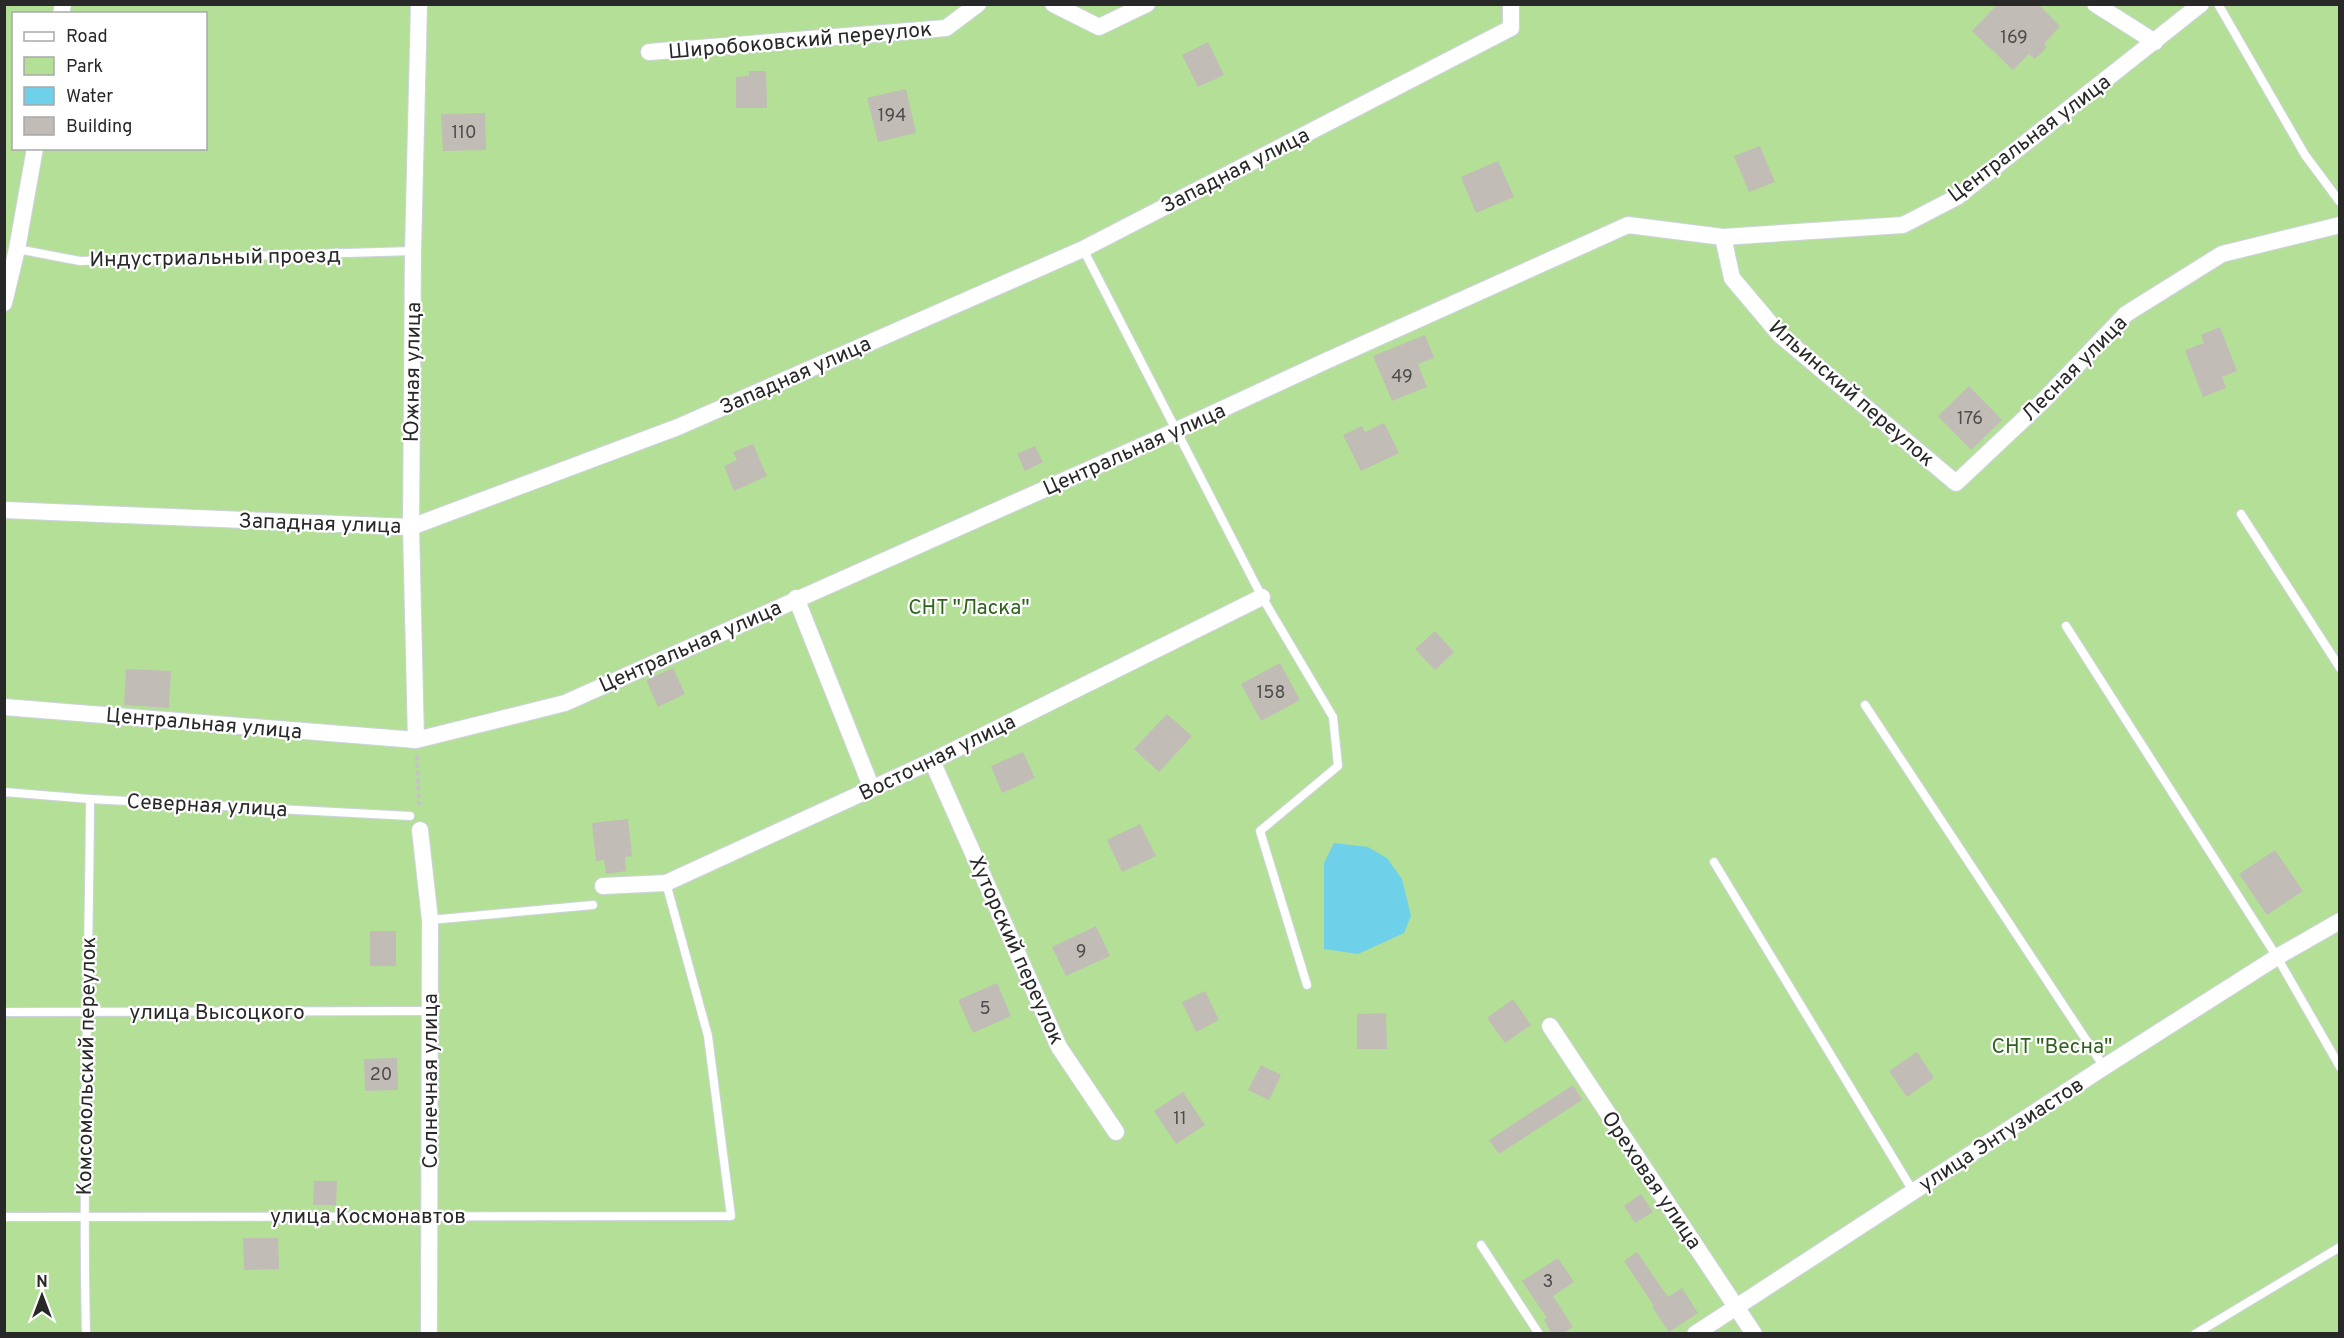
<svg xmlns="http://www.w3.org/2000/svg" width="2344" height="1338" viewBox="0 0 2344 1338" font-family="Overpass,sans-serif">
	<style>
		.green { fill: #b4df97; fill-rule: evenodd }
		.water { fill: #6fd0ea }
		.building { fill: #c2bcb7 }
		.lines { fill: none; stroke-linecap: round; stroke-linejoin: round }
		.service-casing { stroke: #cfd3e1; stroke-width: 10 }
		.minor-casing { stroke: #cfd3e1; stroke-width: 18 }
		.path { stroke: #c3c3c3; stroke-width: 4; stroke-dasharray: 4.5 3; stroke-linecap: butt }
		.service { stroke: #fff; stroke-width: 8 }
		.minor { stroke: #fff; stroke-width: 16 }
		.labels { text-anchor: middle; stroke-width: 4.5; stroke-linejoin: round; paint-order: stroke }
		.number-label { font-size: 18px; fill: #4e4d4c }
		.street-label { font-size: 21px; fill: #282828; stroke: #fff }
		.park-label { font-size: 21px; fill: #2e611c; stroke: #fff }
	</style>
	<rect width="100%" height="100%" fill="#eae2da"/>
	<path class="green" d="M 5,5 L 2339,5 L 2339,1333 L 5,1334 ZM 14,14 L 206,14 L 206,148 L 14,148 Z"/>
	<polygon class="water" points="1334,843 1368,847 1387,858 1402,879 1411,916 1404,933 1358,954 1324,949 1324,863"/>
	<g class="building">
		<polygon points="1998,4 2038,4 2060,26 2044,44 2047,47 2035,59 2029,54 2013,70 1972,31"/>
		<polygon points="1208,42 1224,75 1198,87 1182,55"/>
		<polygon points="749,71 766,71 767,108 736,108 736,77 749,76"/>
		<polygon points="906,89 916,133 878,142 867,98"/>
		<polygon points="485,113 486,150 443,151 441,114"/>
		<polygon points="1760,146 1775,182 1749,192 1734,156"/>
		<polygon points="1498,161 1514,197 1476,213 1461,177"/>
		<polygon points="2220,327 2237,371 2222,377 2226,388 2203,397 2185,350 2204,343 2201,335"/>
		<polygon points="1425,335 1434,358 1418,364 1427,387 1392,401 1373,356"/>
		<polygon points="1969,386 2002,420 1971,450 1938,416"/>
		<polygon points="1384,423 1399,453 1361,471 1343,435 1362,426 1365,432"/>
		<polygon points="753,444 767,476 734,491 724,466 737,460 733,452"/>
		<polygon points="1035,446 1043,462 1025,471 1017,454"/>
		<polygon points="1435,631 1454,652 1435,670 1415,649"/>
		<polygon points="1280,663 1300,700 1261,721 1241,684"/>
		<polygon points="673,668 685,694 658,707 646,680"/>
		<polygon points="126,669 171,671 169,708 124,705"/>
		<polygon points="1167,714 1192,736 1159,772 1134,749"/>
		<polygon points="1023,752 1035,778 1002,793 991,766"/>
		<polygon points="628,819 632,856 625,857 626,871 606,874 604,860 596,861 592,823"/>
		<polygon points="1140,824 1156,856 1122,872 1107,840"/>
		<polygon points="2275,850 2303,891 2267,915 2239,874"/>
		<polygon points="1096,926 1110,956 1066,976 1052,947"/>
		<rect x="370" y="931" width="26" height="35"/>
		<polygon points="997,983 1011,1016 973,1033 958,1000"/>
		<polygon points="1205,991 1219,1020 1196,1032 1182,1002"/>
		<polygon points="1513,999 1531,1025 1505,1043 1487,1018"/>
		<polygon points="1386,1013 1387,1049 1357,1049 1357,1014"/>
		<polygon points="1917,1052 1934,1078 1907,1097 1889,1071"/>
		<polygon points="397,1058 398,1090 365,1091 364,1059"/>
		<polygon points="1261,1065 1281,1075 1269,1100 1248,1090"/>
		<polygon points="1573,1085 1582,1100 1499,1154 1489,1140"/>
		<polygon points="1183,1092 1205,1125 1176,1144 1154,1111"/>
		<polygon points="314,1181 337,1181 336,1205 313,1205"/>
		<polygon points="1641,1194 1653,1212 1635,1223 1624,1206"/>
		<polygon points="243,1238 278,1238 279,1269 244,1270"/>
		<polygon points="1637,1252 1668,1297 1682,1288 1698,1313 1669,1332 1652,1307 1654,1306 1624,1261"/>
		<polygon points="1558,1258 1574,1282 1553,1296 1573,1327 1562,1334 1552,1334 1544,1320 1547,1318 1522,1281"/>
	</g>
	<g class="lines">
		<g class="service-casing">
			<g id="service">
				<polyline points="2218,4 2305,155 2340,202"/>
				<polyline points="17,249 80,261 413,251"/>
				<polyline points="1083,249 1262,597 1333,717 1338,766 1260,831 1307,985"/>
				<polyline points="2241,514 2340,668"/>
				<polyline points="2066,626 2277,957 2340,1067"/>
				<polyline points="1865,705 2104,1067"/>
				<polyline points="4,792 90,799 410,816"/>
				<polyline points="1714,862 1913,1191"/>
				<polyline points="430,920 593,905"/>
				<polyline points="4,1012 430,1011"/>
				<polyline points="4,1217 731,1216 708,1036 666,883"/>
				<polyline points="1481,1245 1539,1334"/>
				<path d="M 86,1334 C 82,1156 89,977 90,799"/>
				<polyline points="2195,1334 2340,1247"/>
			</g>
		</g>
		<g class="minor-casing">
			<g id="minor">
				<polyline points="1053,4 1099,27 1147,4"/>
				<polyline points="2095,4 2155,42"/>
				<polyline points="61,14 63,4"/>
				<polyline points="649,52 946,28 978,4"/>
				<polyline points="1723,237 1732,278 1780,335 1956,483 2043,401 2126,314 2222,254 2340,225"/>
				<polyline points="4,303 17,249 35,148"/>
				<polyline points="4,510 411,527 678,427 1083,249 1511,28 1511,4"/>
				<polyline points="796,598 872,789"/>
				<polyline points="4,707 416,740 565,703 1175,431 1328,360 1628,225 1723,237 1903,225 1957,197 2201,4"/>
				<polyline points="416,740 411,527 413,251 419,4"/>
				<polyline points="932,761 1059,1047 1116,1132"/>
				<polyline points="420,830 430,920 429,1334"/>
				<polyline points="603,886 666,883 932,761 1262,597"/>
				<polyline points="1550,1026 1754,1334"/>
				<polyline points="1695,1334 2104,1067 2277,957 2340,921"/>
			</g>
		</g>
		<polyline class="path" points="417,756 419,805"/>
		<use href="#service" class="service"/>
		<use href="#minor" class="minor"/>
	</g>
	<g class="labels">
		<g class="number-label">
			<text x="2014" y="43">169</text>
			<text x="892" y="121">194</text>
			<text x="464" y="138">110</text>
			<text x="1402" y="382">49</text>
			<text x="1970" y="424">176</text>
			<text x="1271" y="698">158</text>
			<text x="1081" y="957">9</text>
			<text x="985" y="1014">5</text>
			<text x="381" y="1080">20</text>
			<text x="1180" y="1124">11</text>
			<text x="1548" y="1287">3</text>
		</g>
		<g class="street-label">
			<text transform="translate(800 40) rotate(-5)" y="7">Широбоковский переулок</text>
			<text transform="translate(2029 138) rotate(-37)" y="7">Центральная улица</text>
			<text transform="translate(1235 170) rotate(-27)" y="7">Западная улица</text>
			<text transform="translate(215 257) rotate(-1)" y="7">Индустриальный проезд</text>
			<text transform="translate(2074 368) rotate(-45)" y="7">Лесная улица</text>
			<text transform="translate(412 372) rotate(-89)" y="7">Южная улица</text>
			<text transform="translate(795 375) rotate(-24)" y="7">Западная улица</text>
			<text transform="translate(1852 393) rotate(41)" y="7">Ильинский переулок</text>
			<text transform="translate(1134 449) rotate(-24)" y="7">Центральная улица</text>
			<text transform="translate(320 523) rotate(2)" y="7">Западная улица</text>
			<text transform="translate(690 646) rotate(-24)" y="7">Центральная улица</text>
			<text transform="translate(204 723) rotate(5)" y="7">Центральная улица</text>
			<text transform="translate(937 757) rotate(-26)" y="7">Восточная улица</text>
			<text transform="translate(207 805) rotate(3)" y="7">Северная улица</text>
			<text transform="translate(1017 950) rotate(66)" y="7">Хуторский переулок</text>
			<text x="217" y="1019">улица Высоцкого</text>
			<text transform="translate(86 1066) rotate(-89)" y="7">Комсомольский переулок</text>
			<text transform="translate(430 1081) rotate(-90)" y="7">Солнечная улица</text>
			<text transform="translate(2001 1134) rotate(-33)" y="7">улица Энтузиастов</text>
			<text transform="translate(1652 1180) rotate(56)" y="7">Ореховая улица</text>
			<text x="368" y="1223">улица Космонавтов</text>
		</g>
		<g class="park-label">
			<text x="969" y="614">СНТ "Ласка"</text>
			<text x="2052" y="1053">СНТ "Весна"</text>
		</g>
	</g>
	<rect width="2344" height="1338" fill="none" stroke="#282828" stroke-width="12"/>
	<rect x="12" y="12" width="195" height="138" fill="#ffffff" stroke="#a9a9a9" stroke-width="1.5"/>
	<rect x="24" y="32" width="30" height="9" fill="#ffffff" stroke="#a9a9a9" stroke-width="1.5"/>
	<text x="66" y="42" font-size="18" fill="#282828">Road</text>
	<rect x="24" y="57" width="30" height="18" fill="#b4df97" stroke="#a9a9a9" stroke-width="1.5"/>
	<text x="66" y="72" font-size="18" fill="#282828">Park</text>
	<rect x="24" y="87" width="30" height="18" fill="#6fd0ea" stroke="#a9a9a9" stroke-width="1.5"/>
	<text x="66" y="102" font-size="18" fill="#282828">Water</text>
	<rect x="24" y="117" width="30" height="18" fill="#c2bcb7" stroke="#a9a9a9" stroke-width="1.5"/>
	<text x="66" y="132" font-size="18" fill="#282828">Building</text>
	<g transform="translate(42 1296)" stroke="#ffffff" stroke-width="4.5" paint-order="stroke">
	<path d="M0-4.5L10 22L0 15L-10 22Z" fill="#282828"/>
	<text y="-9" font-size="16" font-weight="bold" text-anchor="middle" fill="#282828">N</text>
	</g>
</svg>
